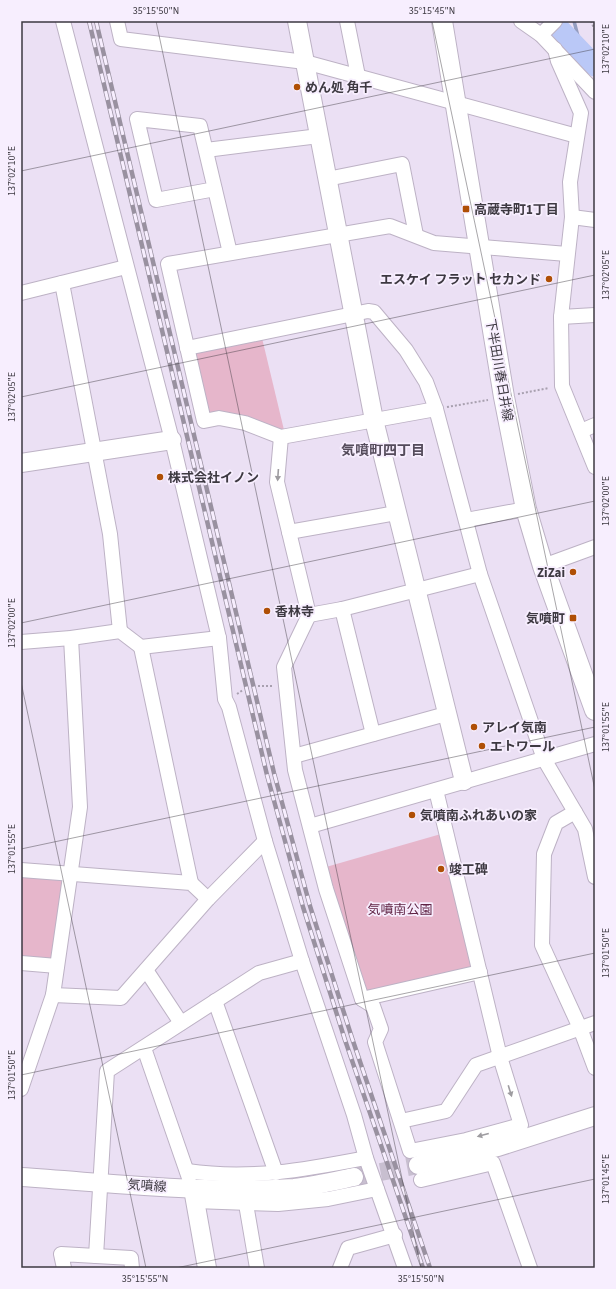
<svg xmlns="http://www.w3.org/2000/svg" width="616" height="1289" viewBox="0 0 616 1289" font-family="'Source Sans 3','Noto Sans JP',sans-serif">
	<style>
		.green { fill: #e6b6cb }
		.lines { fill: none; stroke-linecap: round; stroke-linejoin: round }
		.stream { stroke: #949dc0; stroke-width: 3.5 }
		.river { stroke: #bac8f7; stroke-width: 21 }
		.tertiary-tunnel { stroke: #c8bfd0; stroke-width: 18; stroke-dasharray: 18 9; stroke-linecap: butt }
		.minor-casing { stroke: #bdb2c5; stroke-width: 16 }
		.tertiary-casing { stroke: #bdb2c5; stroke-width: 20 }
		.secondary-casing { stroke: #bdb2c5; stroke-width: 22 }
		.path { stroke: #a8a0af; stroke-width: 2; stroke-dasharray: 2 2; stroke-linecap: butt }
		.minor { stroke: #fff; stroke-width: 14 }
		.tertiary { stroke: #fff; stroke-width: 18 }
		.secondary { stroke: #fff; stroke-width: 20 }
		.rail-casing { stroke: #9991a0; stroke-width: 4.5 }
		.rail { stroke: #f7eefe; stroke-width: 3; stroke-dasharray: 9; stroke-linecap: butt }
		.oneway { fill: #9e9ca0 }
		.ticks { fill: none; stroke: #3d3941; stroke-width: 1; stroke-opacity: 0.45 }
		.poi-dot { fill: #af4f05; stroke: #f7eefe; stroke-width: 1.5 }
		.labels { text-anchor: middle; stroke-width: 3.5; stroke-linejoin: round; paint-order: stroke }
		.poi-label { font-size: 13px; font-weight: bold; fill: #3d3941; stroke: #f7eefe; text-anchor: start }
		.street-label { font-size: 13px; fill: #3d3941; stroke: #f7eefe }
		.park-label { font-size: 13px; fill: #602344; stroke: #f7eefe }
		.neighbourhood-label { font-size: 14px; font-weight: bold; fill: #554c5c; stroke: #f7eefe }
		.neatline { fill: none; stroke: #3d3941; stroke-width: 1.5 }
		.ticks-label { font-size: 10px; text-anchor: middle; fill: #3d3941 }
	</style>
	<rect width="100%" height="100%" fill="#ebe0f4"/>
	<g class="green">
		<polygon points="262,338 284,430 213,414 208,411 195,355 198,351"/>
		<polygon points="441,834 472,965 470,969 369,994 365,991 326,867"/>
		<polygon points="21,876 60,878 64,883 54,957 50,960 21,957"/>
	</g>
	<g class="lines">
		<polyline class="stream" points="574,21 582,52"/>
		<polyline class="river" points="552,21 595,66"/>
		<polyline class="tertiary-tunnel" points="354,1177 418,1165"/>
		<g class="minor-casing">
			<g id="minor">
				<polyline points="63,21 172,440 219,638 225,699 229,707 265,841 302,961 354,1115 366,1158 405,1268"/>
				<polyline points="117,21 121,39 305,62 577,136"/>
				<polyline points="347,21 358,76"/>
				<polyline points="521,21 541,35 595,92"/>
				<polyline points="541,35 555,21"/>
				<polyline points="555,49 558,61 581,113 570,182 572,217 561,317 562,386 595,467"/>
				<polyline points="206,150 319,136"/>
				<polyline points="327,179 402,164 416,235"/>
				<polyline points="215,189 156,200 137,119 200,126 230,253"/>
				<polyline points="572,217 595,220"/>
				<polyline points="62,283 110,534 120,631"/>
				<polyline points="21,293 126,267"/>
				<polyline points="561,317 595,315"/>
				<polyline points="187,348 368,311 374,312 406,350 426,382 436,409 480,574 544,759 585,829 595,877"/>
				<polyline points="436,409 281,437 245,423 219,418 204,421 168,264 390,226 434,243 567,254"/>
				<polyline points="581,431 595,425"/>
				<polyline points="281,437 277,482 309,615 284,667 295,770 326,889 362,999 373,1006 381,1029 375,1042 410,1151 466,1140 521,1125 500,1057 436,790"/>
				<polyline points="466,520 526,509"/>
				<polyline points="289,532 396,513"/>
				<polyline points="543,566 595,547"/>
				<polyline points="342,609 373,734"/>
				<polyline points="309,615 342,609 480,574"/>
				<polyline points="21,642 71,638 120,631 141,647 219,638"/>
				<polyline points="141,647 191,883"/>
				<polyline points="294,756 446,714"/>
				<polyline points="575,812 556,823 544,854 542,945 580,1028 595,1068"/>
				<polyline points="310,826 595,744"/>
				<polyline points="21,870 191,883 208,899"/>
				<polyline points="21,963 57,966"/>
				<polyline points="146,970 181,1023"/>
				<polyline points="53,995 121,998 208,899 265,841"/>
				<polyline points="362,999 480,972"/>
				<polyline points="215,1001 276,1173"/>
				<polyline points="144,1048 189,1178"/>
				<polyline points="21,1089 53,995 80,807 71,638"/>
				<polyline points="401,1121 446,1111 476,1065 595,1023"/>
				<path d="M 187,1171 C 250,1180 304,1170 366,1158"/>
				<polyline points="421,1180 493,1163 530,1268"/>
				<polyline points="195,1201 278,1204 328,1199 377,1189"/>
				<polyline points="246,1204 257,1268"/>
				<polyline points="96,1256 107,1071 259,973 302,961"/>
				<polyline points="64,1268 61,1254 131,1258 132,1268"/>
				<polyline points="340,1268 348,1248 395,1235"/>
			</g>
		</g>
		<g class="tertiary-casing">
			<g id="tertiary">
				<polyline points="297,21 374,420 464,781"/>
				<polyline points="21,463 172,440"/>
				<polyline points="418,1165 498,1147 595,1116"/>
				<path d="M 21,1177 C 112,1183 203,1194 294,1188 C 314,1186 335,1181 354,1177"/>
				<polyline points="193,1189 207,1268"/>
			</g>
		</g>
		<g class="secondary-casing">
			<polyline id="secondary" points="442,21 504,397 526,509 543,566 595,710"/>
		</g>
		<g class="path">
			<polyline points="591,21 595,31"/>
			<polyline points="518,394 549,388"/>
			<polyline points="447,407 488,400"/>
			<polyline points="258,686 274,686"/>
			<polyline points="237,694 243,690"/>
		</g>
		<use href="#minor" class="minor"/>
		<use href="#tertiary" class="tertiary"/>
		<use href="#secondary" class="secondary"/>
		<g class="rail-casing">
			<g id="rail">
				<polyline points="89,21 267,775 303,907 345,1040 423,1268"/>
				<polyline points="96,21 274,773 310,906 352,1038 430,1268"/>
			</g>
		</g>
		<use href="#rail" class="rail"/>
	</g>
	<defs><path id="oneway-solid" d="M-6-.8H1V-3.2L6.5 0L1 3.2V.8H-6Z"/></defs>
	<g class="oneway">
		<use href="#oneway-solid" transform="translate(278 475) rotate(94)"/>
		<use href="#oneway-solid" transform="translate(510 1091) rotate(73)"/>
		<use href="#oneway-solid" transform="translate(483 1135) rotate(165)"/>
	</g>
	<path class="ticks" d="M 156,21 L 421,1268M 432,21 L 595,790M 21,171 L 595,49M 21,397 L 595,275M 21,623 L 595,501M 21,682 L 146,1268M 21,849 L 595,727M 21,1075 L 595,953M 176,1268 L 595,1179"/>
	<g class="poi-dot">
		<circle cx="297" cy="87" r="4"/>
		<rect x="462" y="205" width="8" height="8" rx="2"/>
		<circle cx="549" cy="279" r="4"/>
		<circle cx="160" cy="477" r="4"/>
		<circle cx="573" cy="572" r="4"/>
		<circle cx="267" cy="611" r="4"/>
		<rect x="569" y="614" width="8" height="8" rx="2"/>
		<circle cx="474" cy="727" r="4"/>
		<circle cx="482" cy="746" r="4"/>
		<circle cx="412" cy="815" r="4"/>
		<circle cx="441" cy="869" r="4"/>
	</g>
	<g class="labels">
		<g class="poi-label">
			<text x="305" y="92">めん処 角千</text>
			<text x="474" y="214">高蔵寺町1丁目</text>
			<text x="541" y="284" text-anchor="end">エスケイ フラット セカンド</text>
			<text x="168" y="482">株式会社イノン</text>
			<text x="565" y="577" text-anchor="end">ZiZai</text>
			<text x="275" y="616">香林寺</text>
			<text x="565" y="623" text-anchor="end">気噴町</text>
			<text x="482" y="732">アレイ気南</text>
			<text x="490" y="751">エトワール</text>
			<text x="420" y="820">気噴南ふれあいの家</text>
			<text x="449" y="874">竣工碑</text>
		</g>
		<g class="street-label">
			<text transform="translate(500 370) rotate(80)" y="5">下半田川春日井線</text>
			<text transform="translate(147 1185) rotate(4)" y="5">気噴線</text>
		</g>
		<g class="park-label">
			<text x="400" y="914">気噴南公園</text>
		</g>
		<g class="neighbourhood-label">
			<text x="383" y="455">気噴町四丁目</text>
		</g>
	</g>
	<rect width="616" height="1289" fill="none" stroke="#f7eefe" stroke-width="44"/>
	<rect x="22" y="22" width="572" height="1245" class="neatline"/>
	<g class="ticks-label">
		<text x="156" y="14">35°15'50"N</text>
		<text x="432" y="14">35°15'45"N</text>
		<text transform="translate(605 49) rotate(-90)" y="4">137°02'10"E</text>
		<text transform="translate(11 171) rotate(-90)" y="4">137°02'10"E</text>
		<text transform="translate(605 275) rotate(-90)" y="4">137°02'05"E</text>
		<text transform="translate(11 397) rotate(-90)" y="4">137°02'05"E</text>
		<text transform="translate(605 501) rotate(-90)" y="4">137°02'00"E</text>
		<text transform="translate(11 623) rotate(-90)" y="4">137°02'00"E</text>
		<text transform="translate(605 727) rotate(-90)" y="4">137°01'55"E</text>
		<text transform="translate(11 849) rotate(-90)" y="4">137°01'55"E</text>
		<text transform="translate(605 953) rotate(-90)" y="4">137°01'50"E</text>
		<text transform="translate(11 1075) rotate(-90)" y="4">137°01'50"E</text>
		<text transform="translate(605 1179) rotate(-90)" y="4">137°01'45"E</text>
		<text x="145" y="1282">35°15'55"N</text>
		<text x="421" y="1282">35°15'50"N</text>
	</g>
</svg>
